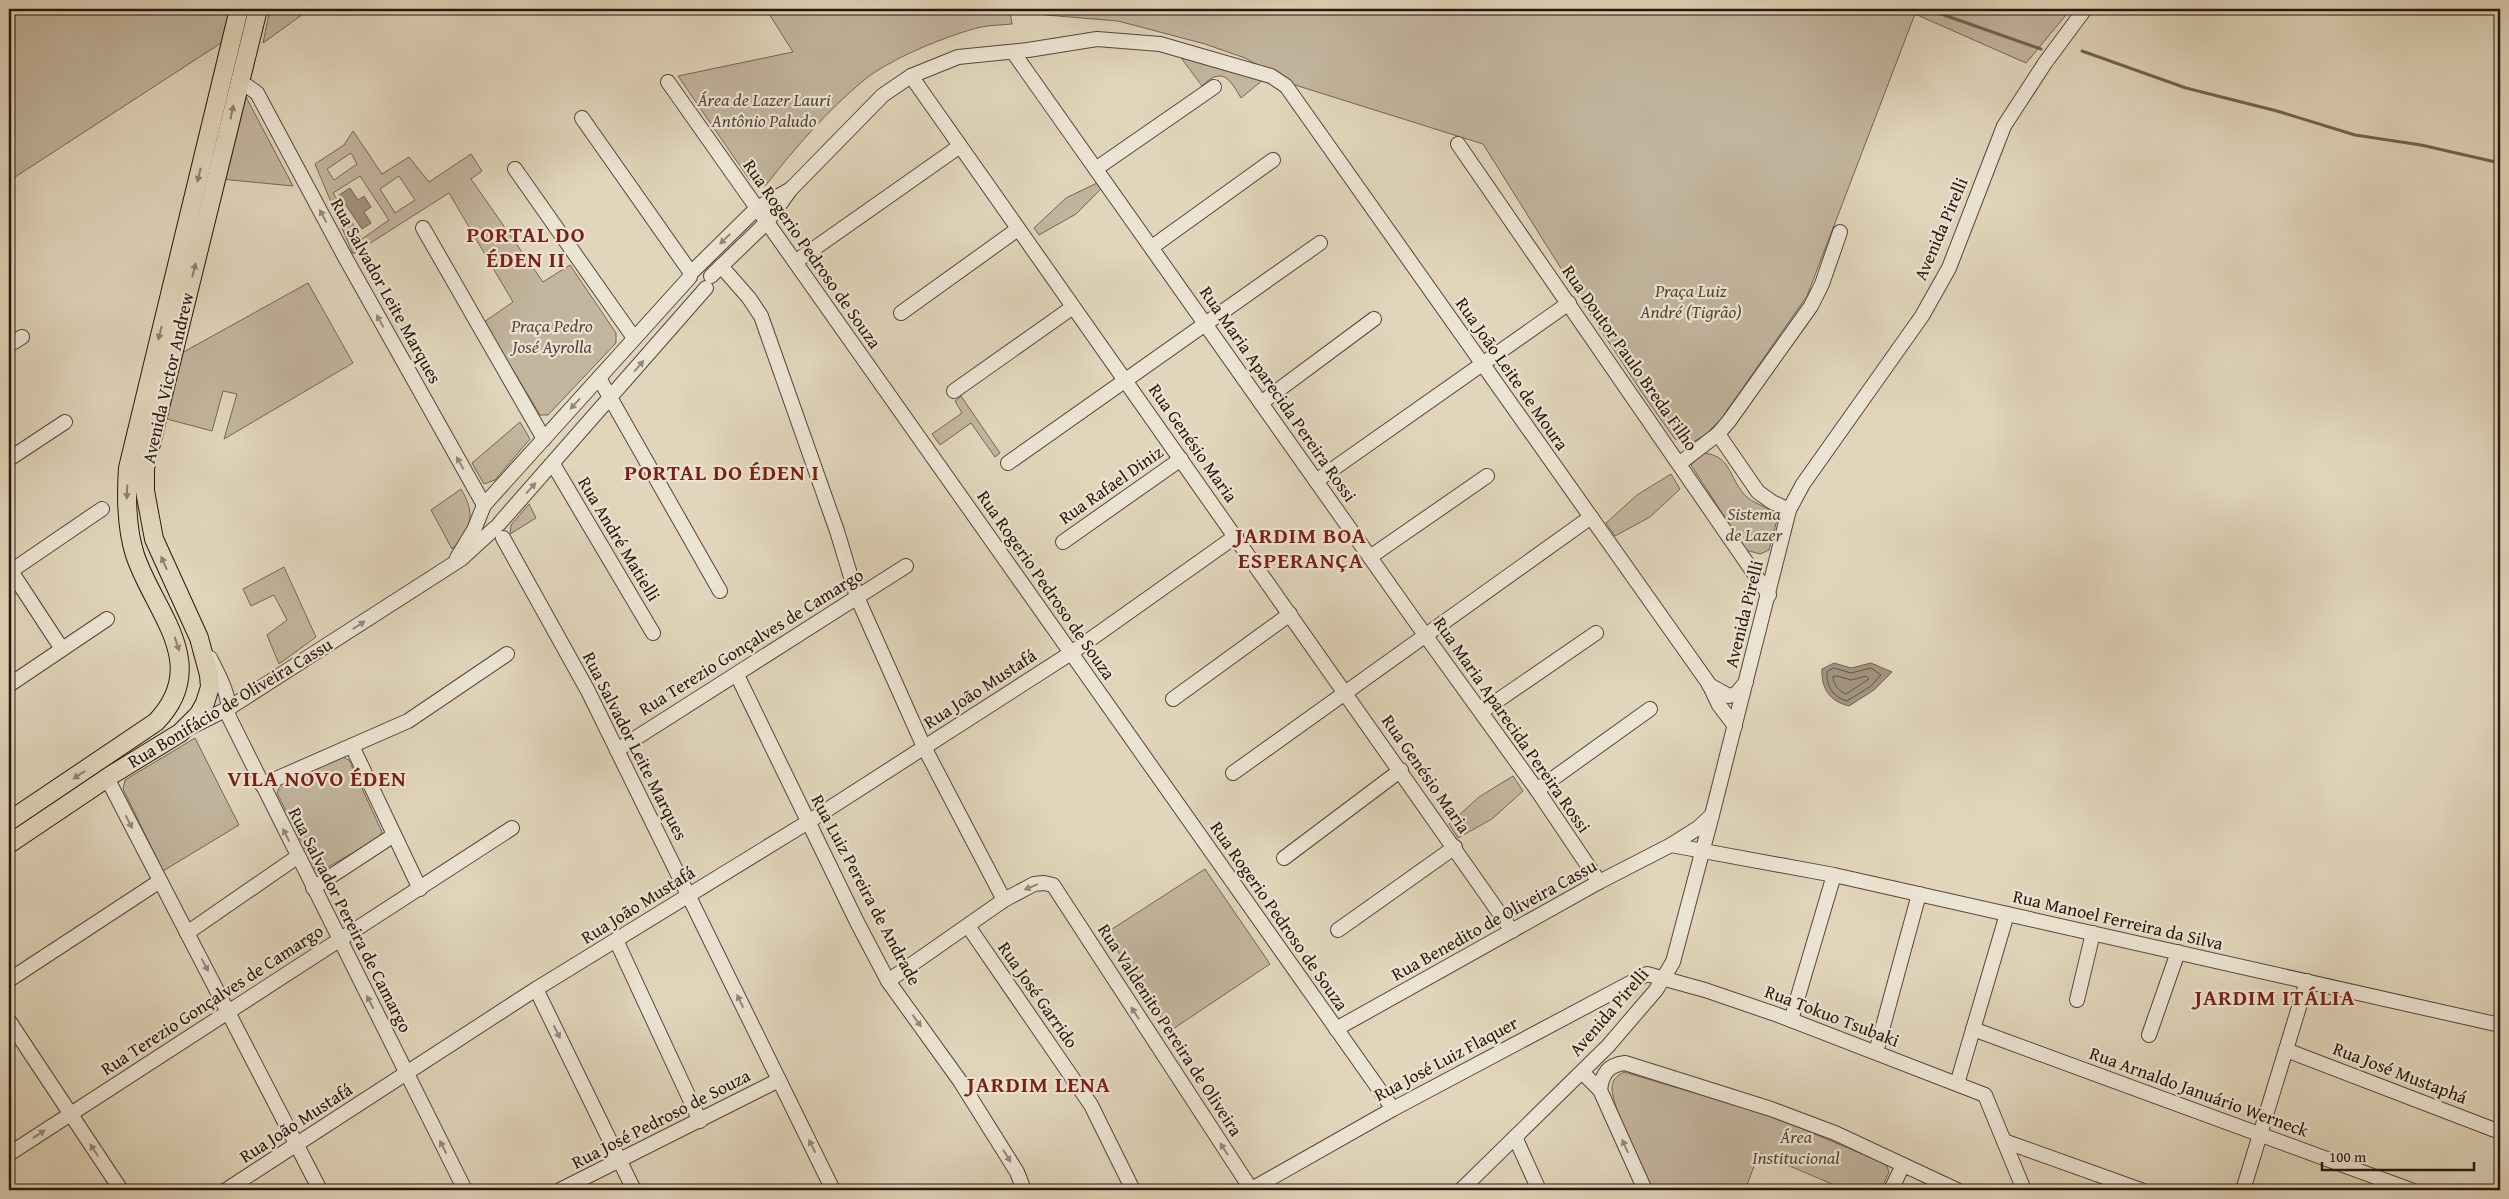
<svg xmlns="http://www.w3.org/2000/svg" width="2509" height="1199" viewBox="0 0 2509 1199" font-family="'Gentium Book Plus',serif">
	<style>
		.green { fill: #c2b49d; stroke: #766454; fill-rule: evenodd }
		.water { fill: #a29480; stroke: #726152 }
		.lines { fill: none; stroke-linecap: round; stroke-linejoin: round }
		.shore { stroke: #665446; stroke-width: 1 }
		.stream { stroke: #726152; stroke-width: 3 }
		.minor-casing { stroke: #574538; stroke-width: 16 }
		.major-casing { stroke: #29150c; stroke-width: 20 }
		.minor { stroke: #ece4d3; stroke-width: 14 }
		.major { stroke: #e1d5bb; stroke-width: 18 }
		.oneway { fill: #8e7f6c }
		.oneway2 { fill: #948779 }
		.labels { text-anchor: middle; stroke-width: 4.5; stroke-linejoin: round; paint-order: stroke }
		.park-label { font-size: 18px; font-style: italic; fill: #574538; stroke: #ece4d3 }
		.street-label { font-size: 18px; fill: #29150c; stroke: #ece4d3 }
		.district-label { font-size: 22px; font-weight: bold; letter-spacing: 1px; fill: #7a1f14; stroke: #ece4d3 }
	</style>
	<rect width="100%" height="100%" fill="#e1d5bb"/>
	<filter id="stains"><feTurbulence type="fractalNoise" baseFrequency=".004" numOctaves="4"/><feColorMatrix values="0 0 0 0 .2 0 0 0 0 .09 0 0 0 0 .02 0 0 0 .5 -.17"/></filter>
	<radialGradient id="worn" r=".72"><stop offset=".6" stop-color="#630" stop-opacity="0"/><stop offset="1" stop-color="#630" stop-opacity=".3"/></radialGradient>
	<g class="green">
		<polygon points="9,9 230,9 221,43 9,181"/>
		<polygon points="270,9 310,9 263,43"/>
		<path d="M 766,9 L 2071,9 L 2026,63 L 1915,14 L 1807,296 L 1721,419 L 1705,435 L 1689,444 L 1675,439 L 1647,400 L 1577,294 L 1483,144 L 1295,85 L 1245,58 L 1205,44 L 1118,21 L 1010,12 L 1012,24 C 1002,25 991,25 981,27 C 948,35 889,59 863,81 C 827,111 795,148 766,185 L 758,187 L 749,179 L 678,76 L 793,52 Z"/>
		<path d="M 1179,55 L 1264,79 L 1241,98 C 1230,79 1222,66 1202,86 Z"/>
		<polygon points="246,97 293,186 221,179 242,98"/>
		<path d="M 353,131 L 382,174 L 409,157 L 429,182 L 471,154 L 482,171 L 471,179 L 543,282 L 570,265 L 616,333 L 616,343 L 548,415 L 540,415 L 484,322 L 513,302 L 449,193 L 353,254 L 315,164 L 344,145 ZM 351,153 L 357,164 L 334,180 L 327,169 ZM 360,176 L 389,220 L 362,239 L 333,193 ZM 399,176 L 415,200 L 395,213 L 380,189 Z"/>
		<polygon points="1097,183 1101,189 1076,214 1039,235 1034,228 1066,198"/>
		<polygon points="308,283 353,363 224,439 237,394 223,391 212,431 167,419 180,354"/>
		<polygon points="961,396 1000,453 995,457 971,423 940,445 932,434 962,413 955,401"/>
		<polygon points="520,422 530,439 495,480 484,484 472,463"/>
		<path d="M 1704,453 C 1733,456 1729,482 1748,498 C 1757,505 1769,507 1778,516 L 1769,550 L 1760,554 L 1746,550 L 1691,465 Z"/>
		<polygon points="1671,474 1680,489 1650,517 1615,536 1606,523 1637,495"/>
		<path d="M 461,489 C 476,514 472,529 452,549 L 431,510 Z"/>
		<polygon points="529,504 536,518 510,534 511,525"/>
		<polygon points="284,567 316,637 279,664 267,635 287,620 274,595 251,606 243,589"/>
		<polygon points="195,738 239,825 163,871 123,789 125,780"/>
		<polygon points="343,757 349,760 382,832 378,839 317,873 277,793 281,784"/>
		<polygon points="1513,776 1523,791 1492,819 1458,838 1449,824 1479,797"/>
		<polygon points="1205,869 1270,964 1170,1031 1106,933"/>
		<path d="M 1624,1072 L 1772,1116 L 1886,1164 L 1889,1172 L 1881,1190 L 1846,1190 L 1759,1153 L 1745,1190 L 1652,1190 C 1644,1170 1612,1107 1612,1089 C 1612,1080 1616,1076 1624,1072 Z"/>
	</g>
	<g class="water">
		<polygon points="350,188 358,200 364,196 371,207 364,212 371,223 362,229 339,195"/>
		<path d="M 1834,663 L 1851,668 L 1871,663 L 1892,672 L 1874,690 L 1849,706 C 1829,701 1821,688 1822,669 Z"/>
	</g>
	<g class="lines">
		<g class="shore">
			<path d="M 1834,668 L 1851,673 L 1871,668 L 1881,675 L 1871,686 L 1847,701 C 1833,697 1826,687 1827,672 Z"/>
			<path d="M 1837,676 L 1851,680 L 1866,676 L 1869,679 L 1846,694 C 1839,691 1833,685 1833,677 Z"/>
		</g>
		<g class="stream">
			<polyline points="925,9 939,13 972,9"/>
			<polyline points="1927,9 2041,49"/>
			<polyline points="2082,51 2186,88 2277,111 2355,135 2421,145 2500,163"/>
		</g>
		<g class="minor-casing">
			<g id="minor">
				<polyline points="1013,52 1415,621 1537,790 1599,882"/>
				<polyline points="911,76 1512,931"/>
				<polyline points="668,82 1393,1109"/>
				<polyline points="239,84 247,86 257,93 346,259 484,505"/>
				<polyline points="582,118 691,273"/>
				<polyline points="1458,144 1769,595"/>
				<polyline points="1097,168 1214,87"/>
				<polyline points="515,169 634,338"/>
				<polyline points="423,228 544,439"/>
				<polyline points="1152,247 1273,160"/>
				<polyline points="795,262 960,146"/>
				<polyline points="721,266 749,298 761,316 837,531 857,597 924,747 1004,900"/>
				<polyline points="693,271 757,208 791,189"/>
				<polyline points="711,276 767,222 791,189 883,95 911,76 958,57 1028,50 1097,39 1160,44 1271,76 1286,86 1709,684 1719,705 1735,726"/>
				<polyline points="901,313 1018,229"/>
				<polyline points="9,345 22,337"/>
				<polyline points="599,378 720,591"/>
				<polyline points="954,391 1073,307"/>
				<polyline points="1261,403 1374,319"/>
				<polyline points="1718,434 1758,492 1772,502 1789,510"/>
				<polyline points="9,459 65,422"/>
				<polyline points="1008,463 1320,243"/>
				<polyline points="1680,463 1718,434 1729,421 1811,306 1822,284 1840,232"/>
				<polyline points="553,464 653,633"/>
				<polyline points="1316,481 1569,303"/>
				<polyline points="499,524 706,288"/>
				<polyline points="503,538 588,691 833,1190"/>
				<polyline points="1063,542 1181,459"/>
				<polyline points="1370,557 1487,476"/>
				<polyline points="457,558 474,530 484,505 690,277"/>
				<polyline points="9,568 62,649"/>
				<polyline points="11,571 102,509"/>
				<path d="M 210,658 C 218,674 231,696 228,715 L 465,1190"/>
				<polyline points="737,675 857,922 888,981 960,1081 1017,1172 1024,1190"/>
				<polyline points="9,685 107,619"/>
				<polyline points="1709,685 1729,696 1736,694 1746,682"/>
				<polyline points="1173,699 1290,614"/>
				<polyline points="1481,712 1596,633"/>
				<polyline points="189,728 229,708 461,559 495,528"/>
				<polyline points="352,746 420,889"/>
				<polyline points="617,750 906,566"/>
				<polyline points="1233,773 1591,517"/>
				<polyline points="107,778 320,1190"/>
				<polyline points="262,785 408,721 507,654"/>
				<polyline points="1537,790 1650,709"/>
				<polyline points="1671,845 1834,875 2500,1025"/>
				<polyline points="1284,858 1401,770"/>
				<polyline points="313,888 394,835"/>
				<polyline points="968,926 1091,1105 1133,1190"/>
				<polyline points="1338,930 1455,847"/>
				<polyline points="187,933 297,857"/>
				<polyline points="616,940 700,1121"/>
				<polyline points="9,980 160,881"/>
				<polyline points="888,981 1004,900 1034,884 1044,883 1053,885 1251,1189"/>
				<polyline points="536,989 634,1190"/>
				<polyline points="2077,1000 2093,933"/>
				<polyline points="1791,1020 1834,875"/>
				<polyline points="9,1021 121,1190"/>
				<polyline points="1336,1029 1599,882 1671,845 1698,828 1712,815"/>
				<polyline points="1973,1029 2411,1190"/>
				<polyline points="2149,1035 2178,952"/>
				<polyline points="2286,1050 2500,1132"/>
				<polyline points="1876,1052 1919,894"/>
				<polyline points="1582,1072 1600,1090 1645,1190"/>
				<polyline points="1957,1084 2007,914"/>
				<path d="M 1600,1090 C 1602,1074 1608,1065 1625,1063 L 1771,1109 L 1835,1133 L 1957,1190"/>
				<polyline points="1515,1137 1539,1190"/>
				<polyline points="2004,1141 2141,1190"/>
				<polyline points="9,1154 512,828"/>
				<polyline points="226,1190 536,989 808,822 1071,653 1236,536"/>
				<polyline points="560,1190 779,1080"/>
				<polyline points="1250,1190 1393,1109 1647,974 1705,990 1778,1015 1985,1095 2024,1190"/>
				<polyline points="1461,1190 1608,1046 1656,990 1673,962 1712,815 1789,510 1803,484 1922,316 1949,268 2004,126 2045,63 2085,9"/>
				<polyline points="1891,1190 1903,1165"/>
				<polyline points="2243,1190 2307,981"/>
			</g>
		</g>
		<g class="major-casing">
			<g id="major">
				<path d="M 9,821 L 156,722 C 212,664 154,612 135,555 C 126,527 126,497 128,468 L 239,9"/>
				<polyline points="9,844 113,774 180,733 199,714 205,703 210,687 209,675 199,638 154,539 145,491 145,468 258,9"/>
			</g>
		</g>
		<use href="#minor" class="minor"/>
		<use href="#major" class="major"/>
	</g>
	<defs><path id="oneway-solid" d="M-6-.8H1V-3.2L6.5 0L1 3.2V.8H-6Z" transform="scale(1.25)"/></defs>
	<g class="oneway">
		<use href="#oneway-solid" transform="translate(232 112) rotate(-78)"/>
		<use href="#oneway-solid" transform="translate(199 175) rotate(104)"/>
		<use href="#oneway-solid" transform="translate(194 270) rotate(-76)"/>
		<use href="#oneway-solid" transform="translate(160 333) rotate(104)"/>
		<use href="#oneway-solid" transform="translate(127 492) rotate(92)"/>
		<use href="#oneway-solid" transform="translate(164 563) rotate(-114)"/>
		<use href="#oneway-solid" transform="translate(177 644) rotate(72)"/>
		<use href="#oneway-solid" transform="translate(79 775) rotate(146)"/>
	</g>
	<g class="oneway2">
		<use href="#oneway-solid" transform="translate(323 216) rotate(-118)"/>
		<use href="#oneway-solid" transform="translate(725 239) rotate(136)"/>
		<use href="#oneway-solid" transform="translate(380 321) rotate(-119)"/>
		<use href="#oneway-solid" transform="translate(639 366) rotate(-49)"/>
		<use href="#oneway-solid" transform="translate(575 404) rotate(132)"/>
		<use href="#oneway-solid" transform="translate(460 463) rotate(-119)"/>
		<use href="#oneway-solid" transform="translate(531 488) rotate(-48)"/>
		<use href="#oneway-solid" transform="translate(359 625) rotate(-33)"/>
		<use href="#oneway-solid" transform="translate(129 822) rotate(63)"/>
		<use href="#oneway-solid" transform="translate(286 835) rotate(-116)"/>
		<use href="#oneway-solid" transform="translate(1031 887) rotate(158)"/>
		<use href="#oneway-solid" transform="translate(205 965) rotate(62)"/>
		<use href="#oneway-solid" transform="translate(740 1001) rotate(-116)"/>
		<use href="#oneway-solid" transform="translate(370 1002) rotate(-117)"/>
		<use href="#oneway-solid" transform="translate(1135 1013) rotate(-123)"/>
		<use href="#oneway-solid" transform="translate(917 1021) rotate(54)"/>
		<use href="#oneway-solid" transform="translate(557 1032) rotate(64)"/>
		<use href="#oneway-solid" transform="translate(39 1134) rotate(-33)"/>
		<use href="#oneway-solid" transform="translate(812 1146) rotate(-117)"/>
		<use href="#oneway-solid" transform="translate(1625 1146) rotate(-114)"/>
		<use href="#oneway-solid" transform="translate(443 1147) rotate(-117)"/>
		<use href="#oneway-solid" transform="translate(1224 1149) rotate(-123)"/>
		<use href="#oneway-solid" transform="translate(94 1150) rotate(-123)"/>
		<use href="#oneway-solid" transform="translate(1007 1156) rotate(58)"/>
	</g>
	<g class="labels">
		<g class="park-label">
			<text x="764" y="106">Área de Lazer Lauri<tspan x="764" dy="21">Antônio Paludo</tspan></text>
			<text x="1691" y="297">Praça Luiz<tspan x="1691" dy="21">André (Tigrão)</tspan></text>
			<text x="552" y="332">Praça Pedro<tspan x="552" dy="21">José Ayrolla</tspan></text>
			<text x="1754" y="520">Sistema<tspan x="1754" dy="21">de Lazer</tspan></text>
			<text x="1796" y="1143">Área<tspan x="1796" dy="21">Institucional</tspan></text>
		</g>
		<g class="street-label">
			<text transform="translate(1941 229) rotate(-67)" y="6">Avenida Pirelli</text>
			<text transform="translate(812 254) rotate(55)" y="6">Rua Rogerio Pedroso de Souza</text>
			<text transform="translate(386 291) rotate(61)" y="6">Rua Salvador Leite Marques</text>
			<text transform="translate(1630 358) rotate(55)" y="6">Rua Doutor Paulo Breda Filho</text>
			<text transform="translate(1512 374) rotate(55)" y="6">Rua João Leite de Moura</text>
			<text transform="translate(168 378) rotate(-77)" y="6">Avenida Victor Andrew</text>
			<text transform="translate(1278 394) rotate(55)" y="6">Rua Maria Aparecida Pereira Rossi</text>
			<text transform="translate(1193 443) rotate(55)" y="6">Rua Genésio Maria</text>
			<text transform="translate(1111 485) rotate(-35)" y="6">Rua Rafael Diniz</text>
			<text transform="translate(619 539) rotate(59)" y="6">Rua André Matielli</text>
			<text transform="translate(1046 585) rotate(55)" y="6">Rua Rogerio Pedroso de Souza</text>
			<text transform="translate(1744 614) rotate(-76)" y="6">Avenida Pirelli</text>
			<text transform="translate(751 642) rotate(-32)" y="6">Rua Terezio Gonçalves de Camargo</text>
			<text transform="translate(980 689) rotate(-33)" y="6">Rua João Mustafá</text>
			<text transform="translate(230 703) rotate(-31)" y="6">Rua Bonifácio de Oliveira Cassu</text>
			<text transform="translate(1512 725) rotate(55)" y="6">Rua Maria Aparecida Pereira Rossi</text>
			<text transform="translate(635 746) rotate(63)" y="6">Rua Salvador Leite Marques</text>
			<text transform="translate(1426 774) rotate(55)" y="6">Rua Genésio Maria</text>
			<text transform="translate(866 890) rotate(62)" y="6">Rua Luiz Pereira de Andrade</text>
			<text transform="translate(638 905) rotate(-32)" y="6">Rua João Mustafá</text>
			<text transform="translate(1279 916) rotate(55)" y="6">Rua Rogerio Pedroso de Souza</text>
			<text transform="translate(350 920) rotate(63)" y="6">Rua Salvador Pereira de Camargo</text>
			<text transform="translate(1494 920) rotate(-29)" y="6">Rua Benedito de Oliveira Cassu</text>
			<text transform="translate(2118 920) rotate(13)" y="6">Rua Manoel Ferreira da Silva</text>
			<text transform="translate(1038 995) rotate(55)" y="6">Rua José Garrido</text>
			<text transform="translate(212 1000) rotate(-33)" y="6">Rua Terezio Gonçalves de Camargo</text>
			<text transform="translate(1609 1012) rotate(-49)" y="6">Avenida Pirelli</text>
			<text transform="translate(1832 1016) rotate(21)" y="6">Rua Tokuo Tsubaki</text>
			<text transform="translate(1170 1030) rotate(57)" y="6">Rua Valdenito Pereira de Oliveira</text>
			<text transform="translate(1446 1059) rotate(-28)" y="6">Rua José Luiz Flaquer</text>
			<text transform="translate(2400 1073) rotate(21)" y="6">Rua José Mustaphá</text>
			<text transform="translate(2199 1092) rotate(20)" y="6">Rua Arnaldo Januário Werneck</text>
			<text transform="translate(661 1119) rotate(-27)" y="6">Rua José Pedroso de Souza</text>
			<text transform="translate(296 1123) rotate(-33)" y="6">Rua João Mustafá</text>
		</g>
		<g class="district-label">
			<text x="526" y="242">PORTAL DO<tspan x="526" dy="25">ÉDEN II</tspan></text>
			<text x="722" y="480">PORTAL DO ÉDEN I</text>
			<text x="1301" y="543">JARDIM BOA<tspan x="1301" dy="25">ESPERANÇA</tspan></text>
			<text x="317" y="786">VILA NOVO ÉDEN</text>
			<text x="2275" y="1005">JARDIM ITÁLIA</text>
			<text x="1039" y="1092">JARDIM LENA</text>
		</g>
	</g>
	<rect width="2509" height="1199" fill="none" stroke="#e1d5bb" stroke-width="30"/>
	<rect x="10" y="10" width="2489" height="1179" fill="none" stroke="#29150c" stroke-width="2.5"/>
	<rect x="15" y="15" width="2479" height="1169" fill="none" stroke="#29150c"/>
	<path d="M2322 1162v8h152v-8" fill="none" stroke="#29150c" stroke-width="2.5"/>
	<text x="2329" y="1162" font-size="15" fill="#29150c" stroke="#ece4d3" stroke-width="4" paint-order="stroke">100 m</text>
	<rect width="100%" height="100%" filter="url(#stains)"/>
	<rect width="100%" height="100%" fill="url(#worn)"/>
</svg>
